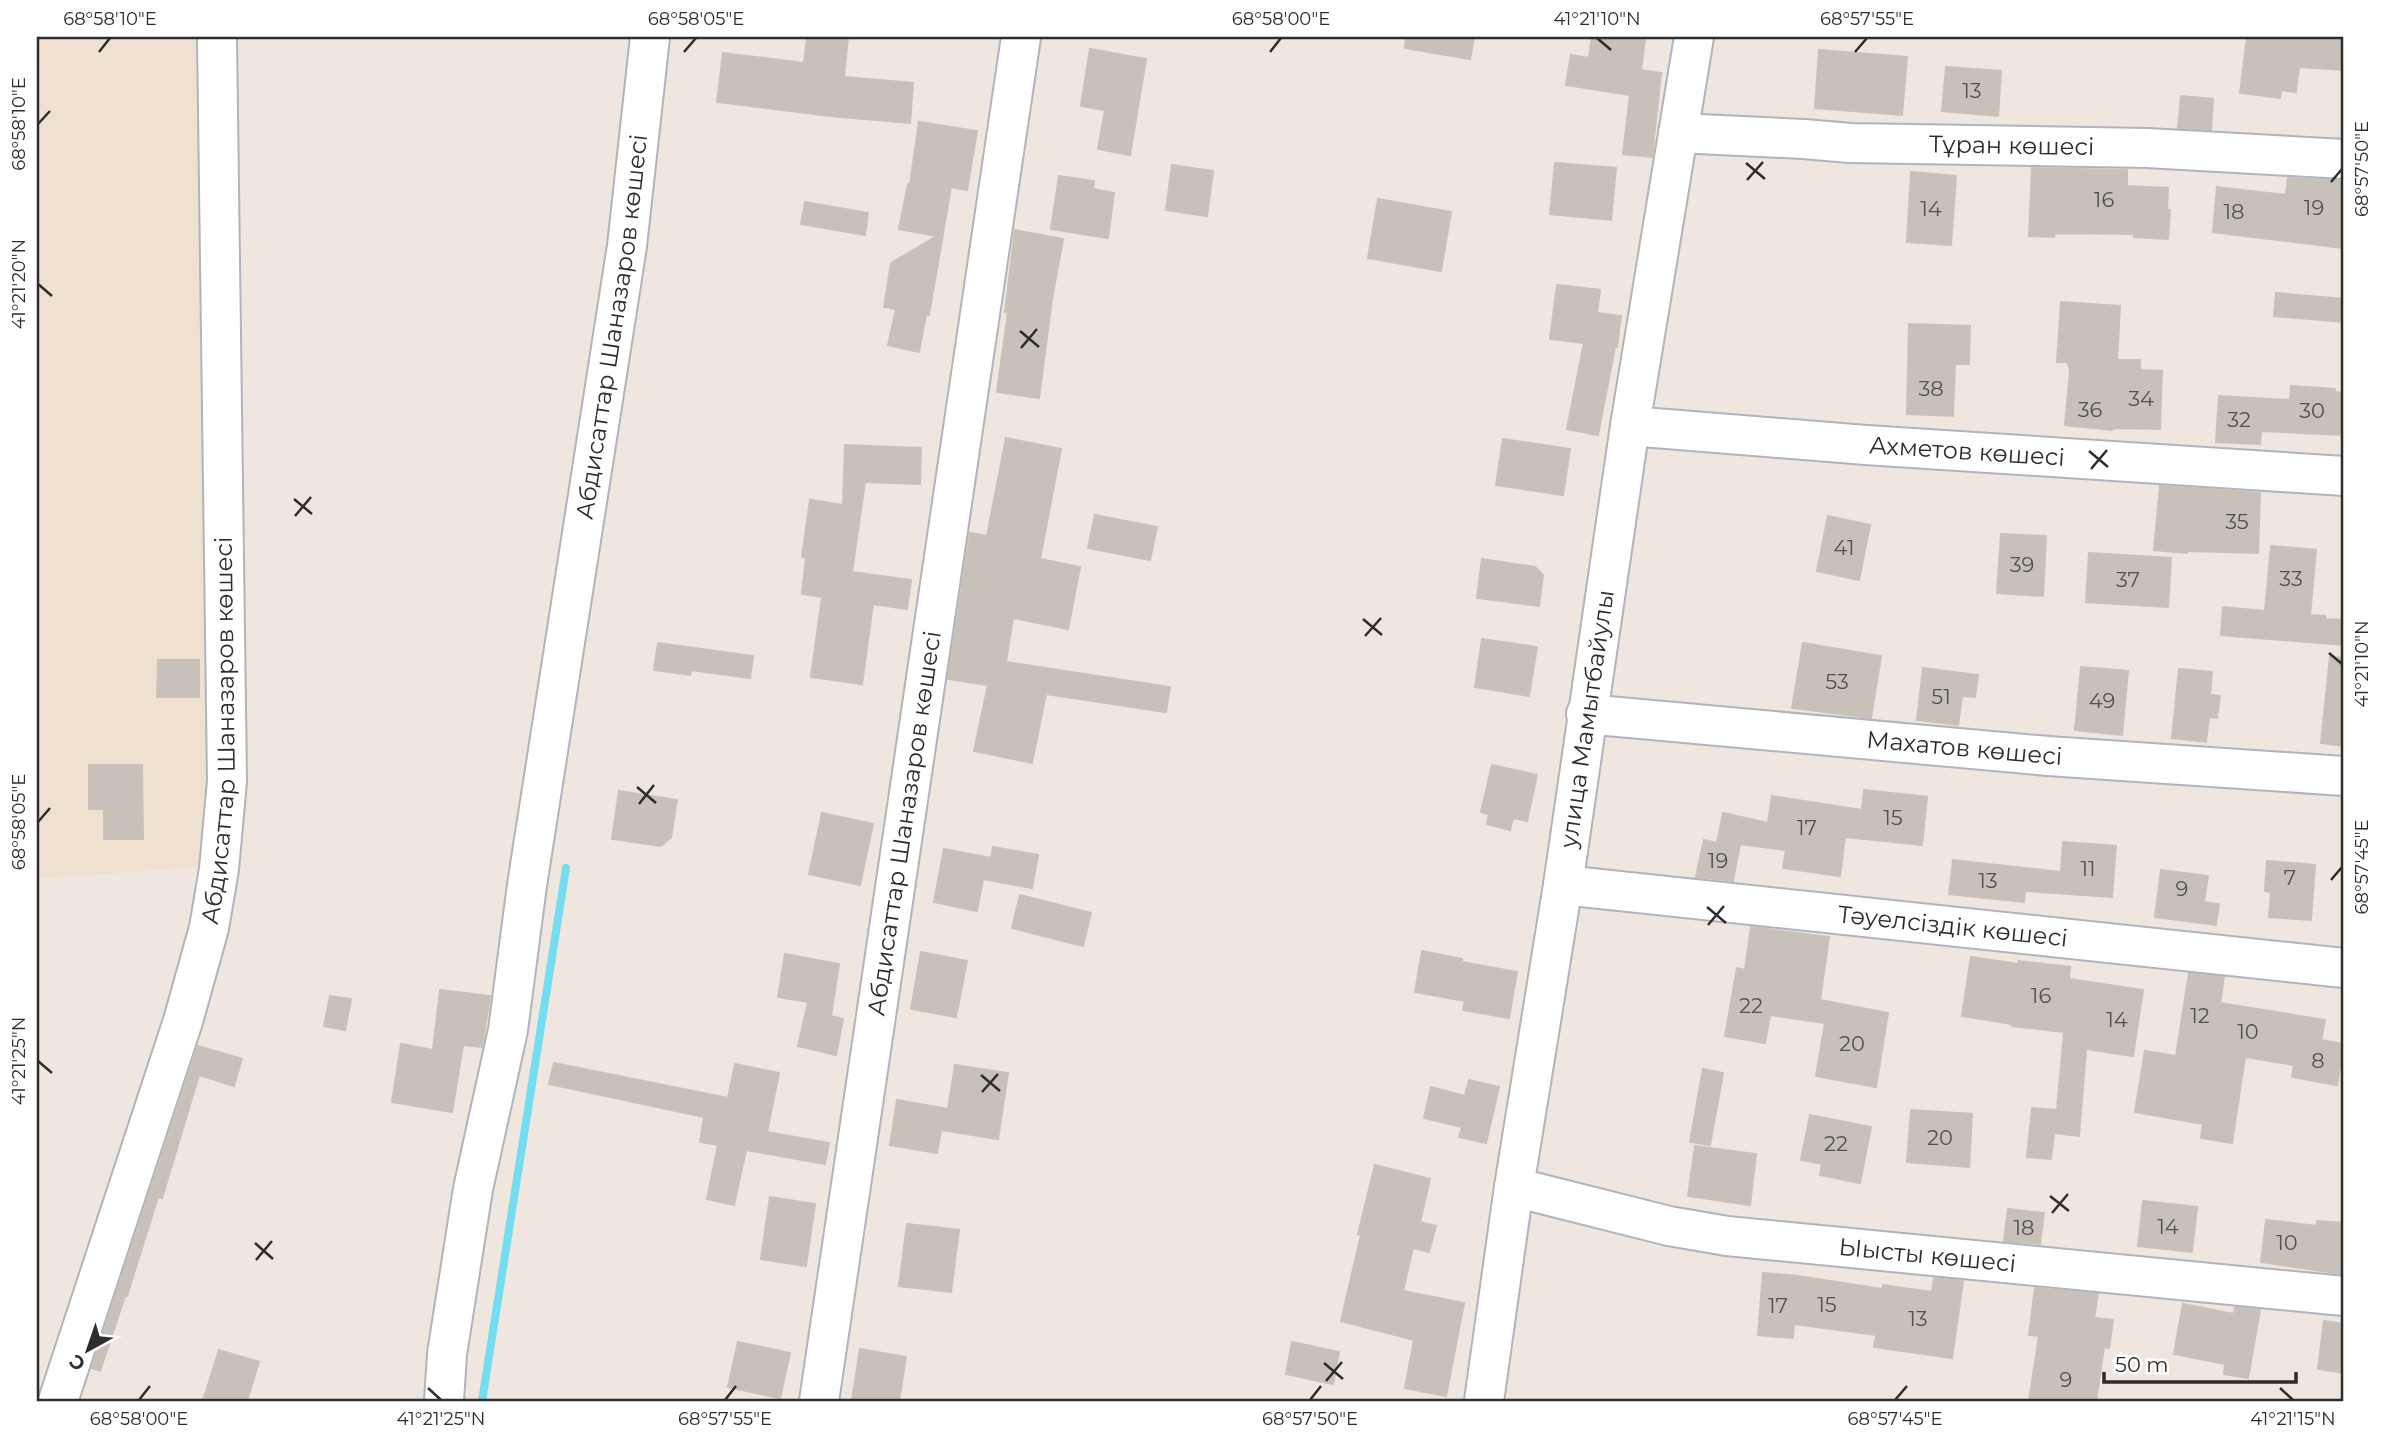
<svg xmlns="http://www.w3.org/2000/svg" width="2381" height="1438" viewBox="0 0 2381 1438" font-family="Montserrat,sans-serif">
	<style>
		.education { fill: #efe1cf }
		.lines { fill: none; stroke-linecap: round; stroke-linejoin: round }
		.stream { stroke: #72def0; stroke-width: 8 }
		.building { fill: #c7c1ba; stroke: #cac2b8; stroke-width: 2 }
		.minor-casing { stroke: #afb4bd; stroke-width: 42 }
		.minor { stroke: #fff; stroke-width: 38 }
		.ticks { fill: none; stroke: #2d2d2d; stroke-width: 2.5 }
		.labels { text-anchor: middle; stroke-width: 5; stroke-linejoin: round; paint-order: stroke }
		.number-label { font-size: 21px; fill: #545250 }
		.street-label { font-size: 24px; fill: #2d2d2d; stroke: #fff }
		.neatline { fill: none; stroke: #2d2d2d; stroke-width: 2.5 }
		.ticks-label { font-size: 18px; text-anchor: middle; fill: #2d2d2d }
	</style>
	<rect width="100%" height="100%" fill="#eee6df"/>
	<polygon class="education" points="37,37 196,37 214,786 197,867 37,879"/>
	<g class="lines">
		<polyline class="stream" points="482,1401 566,868"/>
	</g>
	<g class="building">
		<polygon points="807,37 848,37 844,77 913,83 910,123 830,116 717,102 723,53 804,63"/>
		<polygon points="1406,37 1474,37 1470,59 1405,48"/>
		<polygon points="1592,37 1630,37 1645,39 1641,70 1661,73 1652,157 1623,154 1630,95 1566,85 1571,55 1589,58"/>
		<polygon points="2247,37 2344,37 2344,70 2299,67 2296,92 2281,90 2280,98 2240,93"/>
		<polygon points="1090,49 1146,59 1130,155 1098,149 1105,110 1081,106"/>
		<polygon points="1819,50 1907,57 1902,115 1815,108"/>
		<polygon points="1946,67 2001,71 1998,116 1942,111"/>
		<polygon points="2181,96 2213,99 2211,130 2178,128"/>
		<polygon points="919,122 977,131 967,190 951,187 929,315 926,314 919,352 888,345 896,309 884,307 891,263 937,236 899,229 908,184 910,184"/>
		<polygon points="1555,163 1616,168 1611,220 1550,214"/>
		<polygon points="1172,165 1213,171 1207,216 1166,210"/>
		<polygon points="2032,168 2127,170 2127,186 2168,188 2167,210 2170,210 2168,239 2134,237 2134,234 2055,233 2054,237 2029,236"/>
		<polygon points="1911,172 1956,176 1951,245 1907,242"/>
		<polygon points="1059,176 1094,181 1093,189 1114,193 1108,238 1051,229"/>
		<polygon points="2288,178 2344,181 2344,248 2213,232 2217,187 2286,195"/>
		<polygon points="1378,199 1451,212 1441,271 1368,258"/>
		<polygon points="805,202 868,213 865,235 801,224"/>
		<polygon points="1015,230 1063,239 1052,299 1039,398 997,392 1008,312 1005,312"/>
		<polygon points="1557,285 1600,290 1597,313 1621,316 1617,347 1615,347 1598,435 1567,429 1584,343 1550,339"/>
		<polygon points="2276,293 2344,299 2344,322 2274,316"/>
		<polygon points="2061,302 2120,306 2117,360 2140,360 2140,370 2162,371 2160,429 2113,428 2112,430 2065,425 2070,371 2068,362 2057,362"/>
		<polygon points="1909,324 1970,326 1969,364 1955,364 1953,416 1907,414"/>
		<polygon points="2291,386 2335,389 2335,392 2344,393 2344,435 2261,431 2260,444 2216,442 2219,396 2290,400"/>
		<polygon points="1006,438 1061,449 1040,559 1080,567 1068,629 1013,618 1006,662 1170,687 1166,712 1046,694 1032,763 974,751 988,685 948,679 970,533 987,536"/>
		<polygon points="1503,439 1570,449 1563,495 1496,485"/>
		<polygon points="845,445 921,448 920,484 865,482 852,572 911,580 907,609 873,604 862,684 811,677 822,597 802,594 806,558 802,557 810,500 843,505"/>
		<polygon points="2160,486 2260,493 2258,553 2187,551 2187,553 2154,550"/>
		<polygon points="1095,515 1157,527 1150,560 1088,548"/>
		<polygon points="1828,516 1870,525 1859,580 1817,571"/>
		<polygon points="2001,534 2046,536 2043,596 1997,593"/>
		<polygon points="2271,546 2316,550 2310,615 2325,616 2325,619 2344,620 2344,645 2221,635 2223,607 2265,611"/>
		<polygon points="2089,553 2171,558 2168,607 2086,602"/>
		<polygon points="1482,559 1535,567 1543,575 1539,606 1477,598"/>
		<polygon points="1482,639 1537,647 1529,696 1475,687"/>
		<polygon points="658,643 753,656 750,678 691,670 690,675 654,670"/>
		<polygon points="1803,643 1881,656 1871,718 1792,708"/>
		<polygon points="2330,657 2344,658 2344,746 2321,743"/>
		<polygon points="158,660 199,660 199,697 157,697"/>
		<polygon points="2081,667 2128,671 2122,735 2075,730"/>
		<polygon points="1923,668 1978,675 1975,697 1962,696 1958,725 1917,720"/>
		<polygon points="2179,669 2212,672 2210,695 2220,696 2217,718 2209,717 2206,742 2172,738"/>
		<polygon points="89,765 142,765 143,839 104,839 104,809 89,809"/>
		<polygon points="1492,765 1537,775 1527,821 1513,818 1510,830 1487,824 1489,814 1481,812"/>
		<polygon points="1864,790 1927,797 1922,845 1845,837 1840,876 1783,868 1786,850 1740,844 1733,881 1696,877 1704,840 1717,843 1723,813 1768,823 1772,796 1862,810"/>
		<polygon points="619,791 677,800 671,837 661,846 612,839"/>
		<polygon points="822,813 873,824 860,885 809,874"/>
		<polygon points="2063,842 2116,846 2112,897 2025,891 2024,902 1949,894 1953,860 2061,872"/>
		<polygon points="993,847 1038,855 1032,888 983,879 977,911 934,902 944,849 991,858"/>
		<polygon points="2267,861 2315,865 2311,920 2269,917 2271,892 2265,891"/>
		<polygon points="2161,870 2208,876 2204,902 2219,904 2216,925 2155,917"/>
		<polygon points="1020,895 1091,913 1083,946 1012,928"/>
		<polygon points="1751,927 1829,937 1820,1000 1888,1013 1876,1087 1816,1076 1825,1023 1770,1015 1765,1043 1725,1036 1737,968 1745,970"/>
		<polygon points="1422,951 1462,959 1462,962 1517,972 1509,1018 1463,1010 1465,1001 1415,992"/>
		<polygon points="921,952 967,961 956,1017 911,1009"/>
		<polygon points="785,954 839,964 831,1016 843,1019 836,1055 798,1046 808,1002 778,997"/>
		<polygon points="1971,957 2019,964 2019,961 2070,967 2069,979 2143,990 2133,1056 2086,1049 2079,1136 2054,1133 2051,1159 2027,1157 2032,1108 2057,1110 2064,1032 2012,1026 2012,1024 1962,1016"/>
		<polygon points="2189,973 2224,977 2220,1003 2325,1020 2321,1040 2344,1044 2337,1085 2292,1077 2294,1065 2245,1057 2232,1143 2201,1138 2203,1124 2135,1112 2145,1051 2176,1056"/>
		<polygon points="440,990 490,996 482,1047 463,1045 452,1112 392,1102 401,1044 433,1050"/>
		<polygon points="330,996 351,999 345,1030 324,1026"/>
		<polygon points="198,1046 242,1059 234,1086 199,1075 162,1198 158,1197 127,1296 125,1296 100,1371 92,1368"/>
		<polygon points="554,1063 728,1098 735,1064 779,1073 767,1132 829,1143 825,1164 746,1150 734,1205 707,1199 718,1145 700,1142 704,1117 549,1084"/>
		<polygon points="955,1065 1008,1073 998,1139 941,1130 937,1153 890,1145 897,1100 948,1109"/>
		<polygon points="1703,1069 1723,1073 1710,1145 1690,1142"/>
		<polygon points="1469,1080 1499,1087 1486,1143 1459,1137 1462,1127 1424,1118 1431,1087 1465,1096"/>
		<polygon points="1911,1110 1972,1114 1969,1167 1907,1162"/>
		<polygon points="1810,1115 1871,1127 1860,1183 1820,1175 1822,1164 1801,1160"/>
		<polygon points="1695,1146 1756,1154 1750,1205 1688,1196"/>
		<polygon points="1375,1165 1430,1179 1420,1222 1436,1226 1429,1252 1413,1248 1403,1291 1464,1303 1446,1396 1405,1388 1414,1340 1341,1321 1361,1235 1358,1234"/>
		<polygon points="770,1197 815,1204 806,1266 761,1259"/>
		<polygon points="2143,1201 2197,1207 2192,1252 2138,1246"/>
		<polygon points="2008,1209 2044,1213 2040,1244 2004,1241"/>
		<polygon points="2266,1220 2317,1226 2317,1221 2344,1223 2342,1274 2261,1262"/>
		<polygon points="907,1224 959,1230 951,1292 899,1286"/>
		<polygon points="1763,1273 1798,1276 1882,1289 1883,1285 1932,1292 1934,1278 1963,1281 1952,1358 1874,1347 1876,1335 1794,1324 1793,1338 1758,1335"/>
		<polygon points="2035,1288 2098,1294 2094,1318 2113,1320 2109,1348 2104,1347 2096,1401 2029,1401 2039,1336 2029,1335"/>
		<polygon points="2183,1304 2234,1314 2235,1307 2260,1310 2248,1378 2224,1374 2225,1364 2174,1354"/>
		<polygon points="2324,1321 2344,1324 2344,1373 2318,1369"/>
		<polygon points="738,1342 790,1353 780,1398 728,1387"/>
		<polygon points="1292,1342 1339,1352 1333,1384 1286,1374"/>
		<polygon points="860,1349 906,1357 899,1401 852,1401"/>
		<polygon points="219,1350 259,1362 247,1401 203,1401"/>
	</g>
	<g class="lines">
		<g class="minor-casing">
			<g id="minor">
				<path id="s1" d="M 1678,133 L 1804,139 L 1850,143 L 2147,148 L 2344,159"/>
				<path id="s2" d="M 1630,426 L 1866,445 L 2344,476"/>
				<path id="s3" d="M 1586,714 L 2048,756 L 2344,776"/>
				<path id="s4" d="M 1563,885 L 2344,968"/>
				<path id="s5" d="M 1514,1187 L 1669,1226 L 1727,1236 L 2344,1296"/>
				<path id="s6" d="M 58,1401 L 183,1021 L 209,928 L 219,869 L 227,781 L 217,37"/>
				<path id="s7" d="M 444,1401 L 447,1354 L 473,1189 L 508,1030 L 527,885 L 627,246 L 650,37"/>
				<path id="s8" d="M 819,1401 L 1021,37"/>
				<path id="s9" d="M 1484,1401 L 1514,1187 L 1563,885 L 1630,426 L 1694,37"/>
			</g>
		</g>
		<use href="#minor" class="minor"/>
	</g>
	<path class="ticks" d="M 1597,38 L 1611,50M 99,52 L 110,38M 684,52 L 696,38M 1270,52 L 1281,38M 1855,52 L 1867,38M 38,124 L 50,111M 1746,163 L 1765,179M 1747,180 L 1763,162M 2331,182 L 2342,169M 38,284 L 52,296M 1020,331 L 1039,347M 1021,348 L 1037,329M 2089,451 L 2108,467M 2091,469 L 2107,450M 294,499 L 312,514M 295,516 L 311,497M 1363,619 L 1382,635M 1365,636 L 1381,618M 2329,653 L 2342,664M 637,787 L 656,803M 639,804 L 654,785M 38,822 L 50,808M 2331,880 L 2342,867M 1707,907 L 1726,923M 1708,925 L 1724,906M 38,1061 L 52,1073M 981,1075 L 1000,1091M 982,1092 L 998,1074M 2050,1196 L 2069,1211M 2052,1213 L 2068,1194M 255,1243 L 273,1259M 256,1260 L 272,1241M 1324,1363 L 1343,1379M 1326,1381 L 1342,1362M 428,1388 L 441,1400M 2280,1388 L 2293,1400M 139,1400 L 150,1386M 725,1400 L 736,1386M 1310,1400 L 1321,1386M 1895,1400 L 1907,1386"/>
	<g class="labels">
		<g class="number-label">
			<text x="1972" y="98">13</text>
			<text x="2104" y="207">16</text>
			<text x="2314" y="215">19</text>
			<text x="1931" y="216">14</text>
			<text x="2234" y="219">18</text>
			<text x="1931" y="396">38</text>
			<text x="2141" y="406">34</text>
			<text x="2090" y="417">36</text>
			<text x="2312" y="418">30</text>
			<text x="2239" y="427">32</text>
			<text x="2237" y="529">35</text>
			<text x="1844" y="555">41</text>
			<text x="2022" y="572">39</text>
			<text x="2291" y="586">33</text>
			<text x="2128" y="587">37</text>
			<text x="1837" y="689">53</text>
			<text x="1941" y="704">51</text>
			<text x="2102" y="708">49</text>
			<text x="1893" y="825">15</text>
			<text x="1807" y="835">17</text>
			<text x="1718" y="868">19</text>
			<text x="2088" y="876">11</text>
			<text x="2290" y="885">7</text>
			<text x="1988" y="888">13</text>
			<text x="2182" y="896">9</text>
			<text x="2041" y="1003">16</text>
			<text x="1751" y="1013">22</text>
			<text x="2200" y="1023">12</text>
			<text x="2117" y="1027">14</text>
			<text x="2248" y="1039">10</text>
			<text x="1852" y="1051">20</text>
			<text x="2318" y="1068">8</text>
			<text x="1940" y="1145">20</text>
			<text x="1836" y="1151">22</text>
			<text x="2168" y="1234">14</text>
			<text x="2024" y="1235">18</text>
			<text x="2287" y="1250">10</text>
			<text x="1827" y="1312">15</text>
			<text x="1778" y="1313">17</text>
			<text x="1918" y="1326">13</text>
			<text x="2066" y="1387">9</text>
		</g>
		<g class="street-label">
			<text dy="8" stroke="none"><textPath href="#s1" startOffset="334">Тұран көшесі</textPath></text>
			<text dy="8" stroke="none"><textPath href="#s7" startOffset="1088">Абдисаттар Шаназаров көшесі</textPath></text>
			<text dy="8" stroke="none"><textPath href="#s2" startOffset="338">Ахметов көшесі</textPath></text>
			<text dy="8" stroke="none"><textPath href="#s9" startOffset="690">улица Мамытбайулы</textPath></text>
			<text dy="8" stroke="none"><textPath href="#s6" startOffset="695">Абдисаттар Шаназаров көшесі</textPath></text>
			<text dy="8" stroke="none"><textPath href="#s3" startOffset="380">Махатов көшесі</textPath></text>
			<text dy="8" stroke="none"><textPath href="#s8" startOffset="584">Абдисаттар Шаназаров көшесі</textPath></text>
			<text dy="8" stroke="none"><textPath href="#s4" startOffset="392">Тәуелсіздік көшесі</textPath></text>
			<text dy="8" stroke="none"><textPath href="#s5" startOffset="420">Ыысты көшесі</textPath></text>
		</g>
	</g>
	<rect width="2381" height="1438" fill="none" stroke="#ffffff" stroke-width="77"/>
	<g transform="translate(88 1350) rotate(220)" stroke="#ffffff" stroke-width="5" paint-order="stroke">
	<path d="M0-5L12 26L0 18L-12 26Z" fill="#2d2d2d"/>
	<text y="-10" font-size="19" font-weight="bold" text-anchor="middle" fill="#2d2d2d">С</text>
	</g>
	<path d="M2104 1372v10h192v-10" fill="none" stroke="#2d2d2d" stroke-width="3.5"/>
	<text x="2115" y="1372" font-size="21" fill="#2d2d2d" stroke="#ffffff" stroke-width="5" paint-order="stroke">50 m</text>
	<rect x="38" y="38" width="2304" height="1362" class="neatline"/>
	<g class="ticks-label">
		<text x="110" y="25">68°58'10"E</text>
		<text x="696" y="25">68°58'05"E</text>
		<text x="1281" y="25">68°58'00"E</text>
		<text x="1597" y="25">41°21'10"N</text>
		<text x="1867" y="25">68°57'55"E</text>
		<text transform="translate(19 124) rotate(-90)" y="6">68°58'10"E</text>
		<text transform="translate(2362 169) rotate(-90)" y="6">68°57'50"E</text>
		<text transform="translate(19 284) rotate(-90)" y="6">41°21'20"N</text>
		<text transform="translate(2362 664) rotate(-90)" y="6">41°21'10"N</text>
		<text transform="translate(19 822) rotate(-90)" y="6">68°58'05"E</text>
		<text transform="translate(2362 867) rotate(-90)" y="6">68°57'45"E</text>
		<text transform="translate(19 1061) rotate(-90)" y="6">41°21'25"N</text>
		<text x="139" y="1425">68°58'00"E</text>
		<text x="441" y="1425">41°21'25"N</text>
		<text x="725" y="1425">68°57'55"E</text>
		<text x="1310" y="1425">68°57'50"E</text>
		<text x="1895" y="1425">68°57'45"E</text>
		<text x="2293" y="1425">41°21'15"N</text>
	</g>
</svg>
